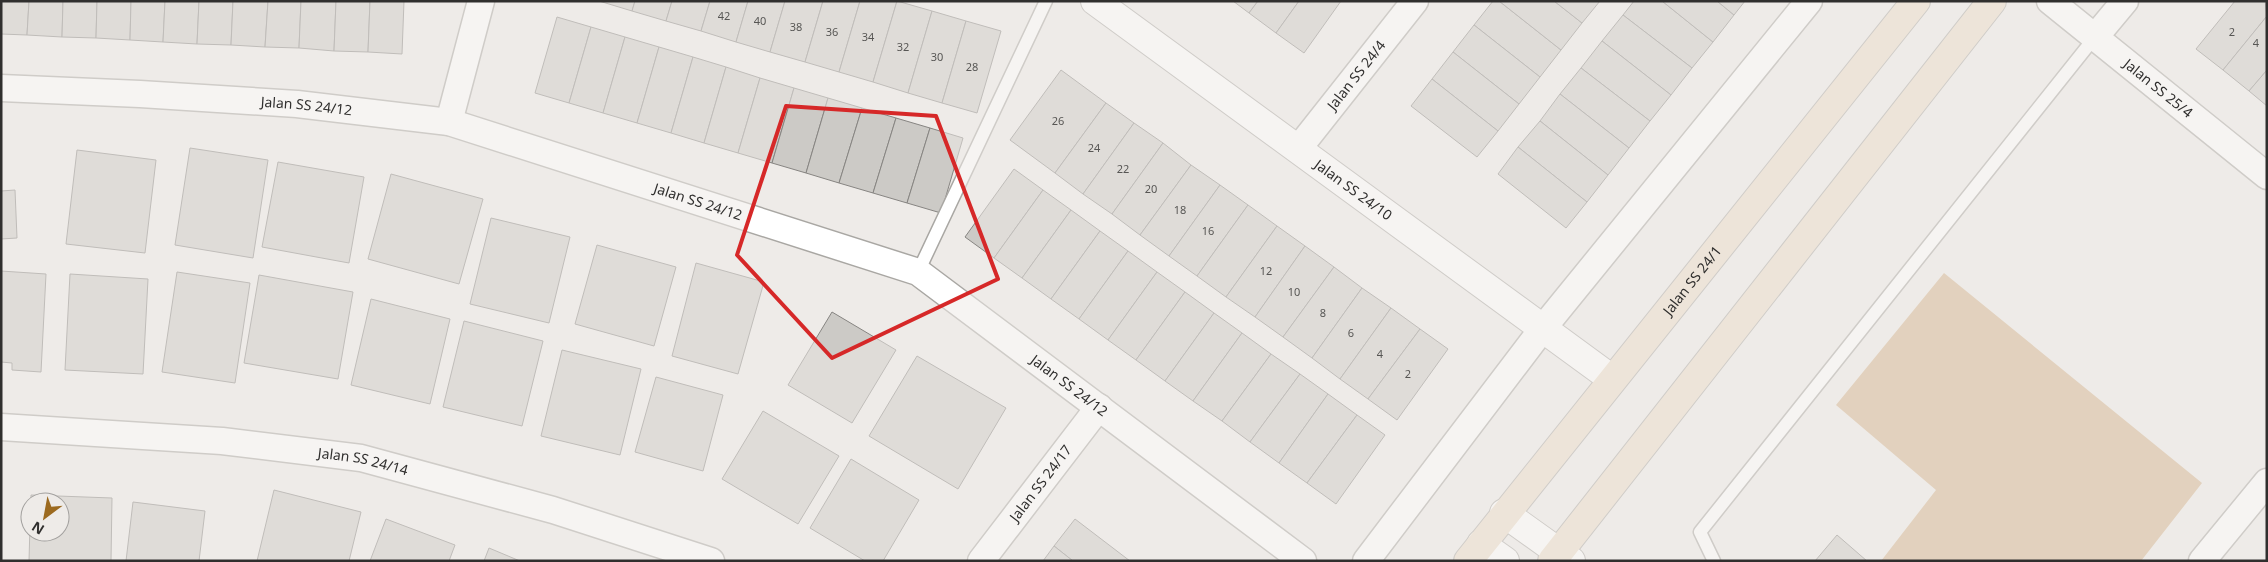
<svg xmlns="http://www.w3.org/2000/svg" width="2268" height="562" viewBox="0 0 2268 562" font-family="'Noto Sans',sans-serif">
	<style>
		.green { fill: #d2b28c }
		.building { fill: #cccac6; stroke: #878582 }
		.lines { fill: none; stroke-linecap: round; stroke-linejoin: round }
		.service-casing { stroke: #a9a7a3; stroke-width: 15 }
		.minor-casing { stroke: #a9a7a3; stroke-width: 29 }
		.tertiary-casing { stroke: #a9a7a3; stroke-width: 30 }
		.secondary-casing { stroke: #a9a7a3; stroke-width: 30 }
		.service { stroke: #fff; stroke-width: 12 }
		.minor { stroke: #fff; stroke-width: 26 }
		.tertiary { stroke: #fff; stroke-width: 28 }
		.secondary { stroke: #ecdcc7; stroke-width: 28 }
		.marked { fill: none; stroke: #d62828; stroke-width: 4; stroke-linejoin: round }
		.labels { text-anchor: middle; stroke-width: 4; stroke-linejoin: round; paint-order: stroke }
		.number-label { font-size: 11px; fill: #575654 }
		.street-label { font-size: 14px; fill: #302f2e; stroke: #eeebe8 }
	</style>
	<rect width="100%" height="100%" fill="#eeebe8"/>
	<polygon class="green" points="1944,273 2202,483 2141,561 1881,561 1936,490 1836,405"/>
	<g class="building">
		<polygon points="1,1 29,1 27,35 1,34"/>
		<polygon points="29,1 63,1 62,37 27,35"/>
		<polygon points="63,1 97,1 96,38 62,37"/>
		<polygon points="97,1 131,1 130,40 96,38"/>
		<polygon points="131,1 165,1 163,42 130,40"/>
		<polygon points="165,1 199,1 197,44 163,42"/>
		<polygon points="199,1 233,1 231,45 197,44"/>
		<polygon points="233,1 268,1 265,47 231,45"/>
		<polygon points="268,1 301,1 299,48 265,47"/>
		<polygon points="301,1 336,1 334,51 299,48"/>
		<polygon points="336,1 370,1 368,52 334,51"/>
		<polygon points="370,1 404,1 402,54 368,52"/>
		<polygon points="599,1 635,1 632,11"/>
		<polygon points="635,1 672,1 666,21 632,11"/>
		<polygon points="672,1 710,1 701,31 666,21"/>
		<polygon points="710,1 748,1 736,42 701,31"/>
		<polygon points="748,1 785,1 770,52 736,42"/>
		<polygon points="785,1 823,1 805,62 770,52"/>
		<polygon points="823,1 860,1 839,72 805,62"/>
		<polygon points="860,1 897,1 873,82 839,72"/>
		<polygon points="897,1 932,11 908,93 873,82"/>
		<polygon points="1233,1 1258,1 1249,13"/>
		<polygon points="1258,1 1299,1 1276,33 1249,13"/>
		<polygon points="1299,1 1341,1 1304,53 1276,33"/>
		<polygon points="1493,1 1499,1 1561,50 1540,77 1474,25"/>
		<polygon points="1499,1 1554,1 1582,23 1561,50"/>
		<polygon points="1554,1 1600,1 1582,23"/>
		<polygon points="1634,1 1662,1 1713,42 1692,68 1623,15"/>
		<polygon points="1662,1 1717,1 1734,15 1713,42"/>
		<polygon points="1717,1 1745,1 1734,15"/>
		<polygon points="2235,1 2265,1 2267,16 2223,70 2196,49"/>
		<polygon points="932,11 966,21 942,103 908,93"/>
		<polygon points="1623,15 1692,68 1671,95 1602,41"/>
		<polygon points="2267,16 2267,70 2249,91 2223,70"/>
		<polygon points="557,17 591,27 569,103 535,93"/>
		<polygon points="966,21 1001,31 977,113 942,103"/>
		<polygon points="1474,25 1540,77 1519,104 1453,52"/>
		<polygon points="591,27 625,37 603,113 569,103"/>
		<polygon points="625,37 659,47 637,123 603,113"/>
		<polygon points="1602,41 1671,95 1650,121 1581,68"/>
		<polygon points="659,47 693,57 671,133 637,123"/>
		<polygon points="1453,52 1519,104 1498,131 1432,79"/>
		<polygon points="693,57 726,67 704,143 671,133"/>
		<polygon points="726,67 760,78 738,153 704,143"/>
		<polygon points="1581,68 1650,121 1629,148 1560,94"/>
		<polygon points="1061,70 1106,103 1055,173 1010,140"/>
		<polygon points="2267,70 2267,106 2249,91"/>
		<polygon points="760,78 794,88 772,163 738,153"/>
		<polygon points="1432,79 1498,131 1477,157 1411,106"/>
		<polygon points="794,88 828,98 806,173 772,163"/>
		<polygon points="1560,94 1629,148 1608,175 1540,121"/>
		<polygon points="828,98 862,108 839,183 806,173"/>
		<polygon points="1106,103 1134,123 1083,194 1055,173"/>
		<polygon points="862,108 896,118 873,193 839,183"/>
		<polygon points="896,118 930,128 907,203 873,193"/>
		<polygon points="1540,121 1608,175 1587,202 1518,147"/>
		<polygon points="1134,123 1163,143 1112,214 1083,194"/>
		<polygon points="930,128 963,138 941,213 907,203"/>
		<polygon points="1163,143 1191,165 1140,235 1112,214"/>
		<polygon points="1518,147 1587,202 1566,228 1498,174"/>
		<polygon points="190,148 268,160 253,258 175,245"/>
		<polygon points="77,150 156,160 145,253 66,244"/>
		<polygon points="278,162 364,177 349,263 262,247"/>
		<polygon points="1191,165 1220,185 1169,256 1140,235"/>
		<polygon points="1014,169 1043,190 994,258 965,237"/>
		<polygon points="391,174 483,199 459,284 368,259"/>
		<polygon points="1220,185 1248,205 1197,276 1169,256"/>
		<polygon points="15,190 17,238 1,239 1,191"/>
		<polygon points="1043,190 1071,210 1022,278 994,258"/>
		<polygon points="1248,205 1277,226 1226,297 1197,276"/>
		<polygon points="1071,210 1100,231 1051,299 1022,278"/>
		<polygon points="491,218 570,237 549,323 470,304"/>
		<polygon points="1277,226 1305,246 1255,317 1226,297"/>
		<polygon points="1100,231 1128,251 1079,319 1051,299"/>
		<polygon points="597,245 676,267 654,346 575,324"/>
		<polygon points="1305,246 1334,267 1283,337 1255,317"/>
		<polygon points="1128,251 1157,272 1108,340 1079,319"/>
		<polygon points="696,263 764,282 738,374 672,356"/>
		<polygon points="1334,267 1362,288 1312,358 1283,337"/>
		<polygon points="1,271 46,274 41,372 12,370 12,363 1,362"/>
		<polygon points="177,272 250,283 235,383 162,372"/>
		<polygon points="1157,272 1185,292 1136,360 1108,340"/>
		<polygon points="70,274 148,279 143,374 65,370"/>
		<polygon points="259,275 353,292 338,379 244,363"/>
		<polygon points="1362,288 1391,308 1340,379 1312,358"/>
		<polygon points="1185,292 1214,313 1165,381 1136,360"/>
		<polygon points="371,299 450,319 430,404 351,385"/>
		<polygon points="1391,308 1420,329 1368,399 1340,379"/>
		<polygon points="832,312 896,350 852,423 788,385"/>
		<polygon points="1214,313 1242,333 1193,401 1165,381"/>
		<polygon points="464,321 543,341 522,426 443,407"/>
		<polygon points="1420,329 1448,349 1397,420 1368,399"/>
		<polygon points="1242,333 1271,354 1222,421 1193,401"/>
		<polygon points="562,350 641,369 620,455 541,436"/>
		<polygon points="1271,354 1300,374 1250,442 1222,421"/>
		<polygon points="917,356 1006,408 958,489 869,436"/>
		<polygon points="1300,374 1328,394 1279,463 1250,442"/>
		<polygon points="656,377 723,395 703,471 635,452"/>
		<polygon points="1328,394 1357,415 1307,483 1279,463"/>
		<polygon points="763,411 839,456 798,524 722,479"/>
		<polygon points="1357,415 1385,435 1336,504 1307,483"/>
		<polygon points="851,459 919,500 883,561 865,561 810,528"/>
		<polygon points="274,490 361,512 349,561 257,561"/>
		<polygon points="31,495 112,498 111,561 29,561 30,525 30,532 60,532 60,502 31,502"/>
		<polygon points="133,502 205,511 199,561 126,561"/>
		<polygon points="386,519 455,545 449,561 370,561"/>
		<polygon points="1075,519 1130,561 1073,561 1054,546"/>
		<polygon points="1837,535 1867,561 1815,561"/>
		<polygon points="1054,546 1073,561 1043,561"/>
		<polygon points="489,548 520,561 484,561"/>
	</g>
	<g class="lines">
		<g class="service-casing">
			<g id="service">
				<polyline points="918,272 1046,1"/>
				<polyline points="1714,561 1700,532 2095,37"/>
			</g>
		</g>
		<g class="minor-casing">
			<g id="minor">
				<path id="s1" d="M 2050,1 L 2267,176"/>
				<polyline points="2095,37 2125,1"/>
				<path id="s2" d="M 1,88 L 140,94 L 297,104 L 449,122 L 918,272 L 1303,561"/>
				<polyline points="449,122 481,1"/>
				<path id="s3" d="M 1298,149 L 1415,1"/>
				<path id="s4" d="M 1,427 L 222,441 L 361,458 L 553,510 L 711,561"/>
				<path id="s5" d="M 981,561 L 1099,407"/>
				<polyline points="1366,561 1543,328 1809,1"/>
				<polyline points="2202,561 2267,482"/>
			</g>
		</g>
		<g class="tertiary-casing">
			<g id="tertiary">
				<path id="s6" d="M 1095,1 L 1612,379"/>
				<polyline points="1504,513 1571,561"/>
				<polyline points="1481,544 1505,561"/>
			</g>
		</g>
		<g class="secondary-casing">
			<g id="secondary">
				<path id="s7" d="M 1468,561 L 1916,1"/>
				<polyline points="1552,561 1992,1"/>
			</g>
		</g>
		<use href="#service" class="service"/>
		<use href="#minor" class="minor"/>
		<use href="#tertiary" class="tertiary"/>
		<use href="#secondary" class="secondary"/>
	</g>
	<path d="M0 0H2268V562H0ZM 786,106 L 936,116 L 998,279 L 832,358 L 737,255 Z" fill="#eeebe8" fill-opacity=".55" fill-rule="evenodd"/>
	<path class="marked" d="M 786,106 L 936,116 L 998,279 L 832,358 L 737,255 Z"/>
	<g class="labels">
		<g class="number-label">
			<text x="724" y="20">42</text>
			<text x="760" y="25">40</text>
			<text x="796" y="31">38</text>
			<text x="832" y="36">36</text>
			<text x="2232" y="36">2</text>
			<text x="868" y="41">34</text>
			<text x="2256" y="47">4</text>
			<text x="903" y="51">32</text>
			<text x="937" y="61">30</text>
			<text x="972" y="71">28</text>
			<text x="1058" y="125">26</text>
			<text x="1094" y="152">24</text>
			<text x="1123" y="173">22</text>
			<text x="1151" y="193">20</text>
			<text x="1180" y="214">18</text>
			<text x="1208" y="235">16</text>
			<text x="1266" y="275">12</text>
			<text x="1294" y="296">10</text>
			<text x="1323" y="317">8</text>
			<text x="1351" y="337">6</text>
			<text x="1380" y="358">4</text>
			<text x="1408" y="378">2</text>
		</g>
		<g class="street-label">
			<text dy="5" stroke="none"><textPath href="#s3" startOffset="94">Jalan SS 24/4</textPath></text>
			<text dy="5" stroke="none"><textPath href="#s1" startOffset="139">Jalan SS 25/4</textPath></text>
			<text dy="5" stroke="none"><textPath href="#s2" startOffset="306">Jalan SS 24/12</textPath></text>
			<text dy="5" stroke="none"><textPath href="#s6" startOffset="320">Jalan SS 24/10</textPath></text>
			<text dy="5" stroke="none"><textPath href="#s2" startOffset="711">Jalan SS 24/12</textPath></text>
			<text dy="5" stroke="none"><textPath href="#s7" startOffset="359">Jalan SS 24/1</textPath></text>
			<text dy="5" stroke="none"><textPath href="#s2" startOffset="1131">Jalan SS 24/12</textPath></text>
			<text dy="5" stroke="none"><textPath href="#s4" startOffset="364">Jalan SS 24/14</textPath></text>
			<text dy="5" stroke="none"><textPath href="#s5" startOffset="98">Jalan SS 24/17</textPath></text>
		</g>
	</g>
	<rect width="2268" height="562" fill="none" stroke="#302f2e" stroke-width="5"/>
	<g transform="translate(45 517) rotate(212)"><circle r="24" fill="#eeebe8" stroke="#a2a09e"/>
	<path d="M0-4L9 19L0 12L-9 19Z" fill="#9c6a1f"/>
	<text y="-8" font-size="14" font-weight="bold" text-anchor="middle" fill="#302f2e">N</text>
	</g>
</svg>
